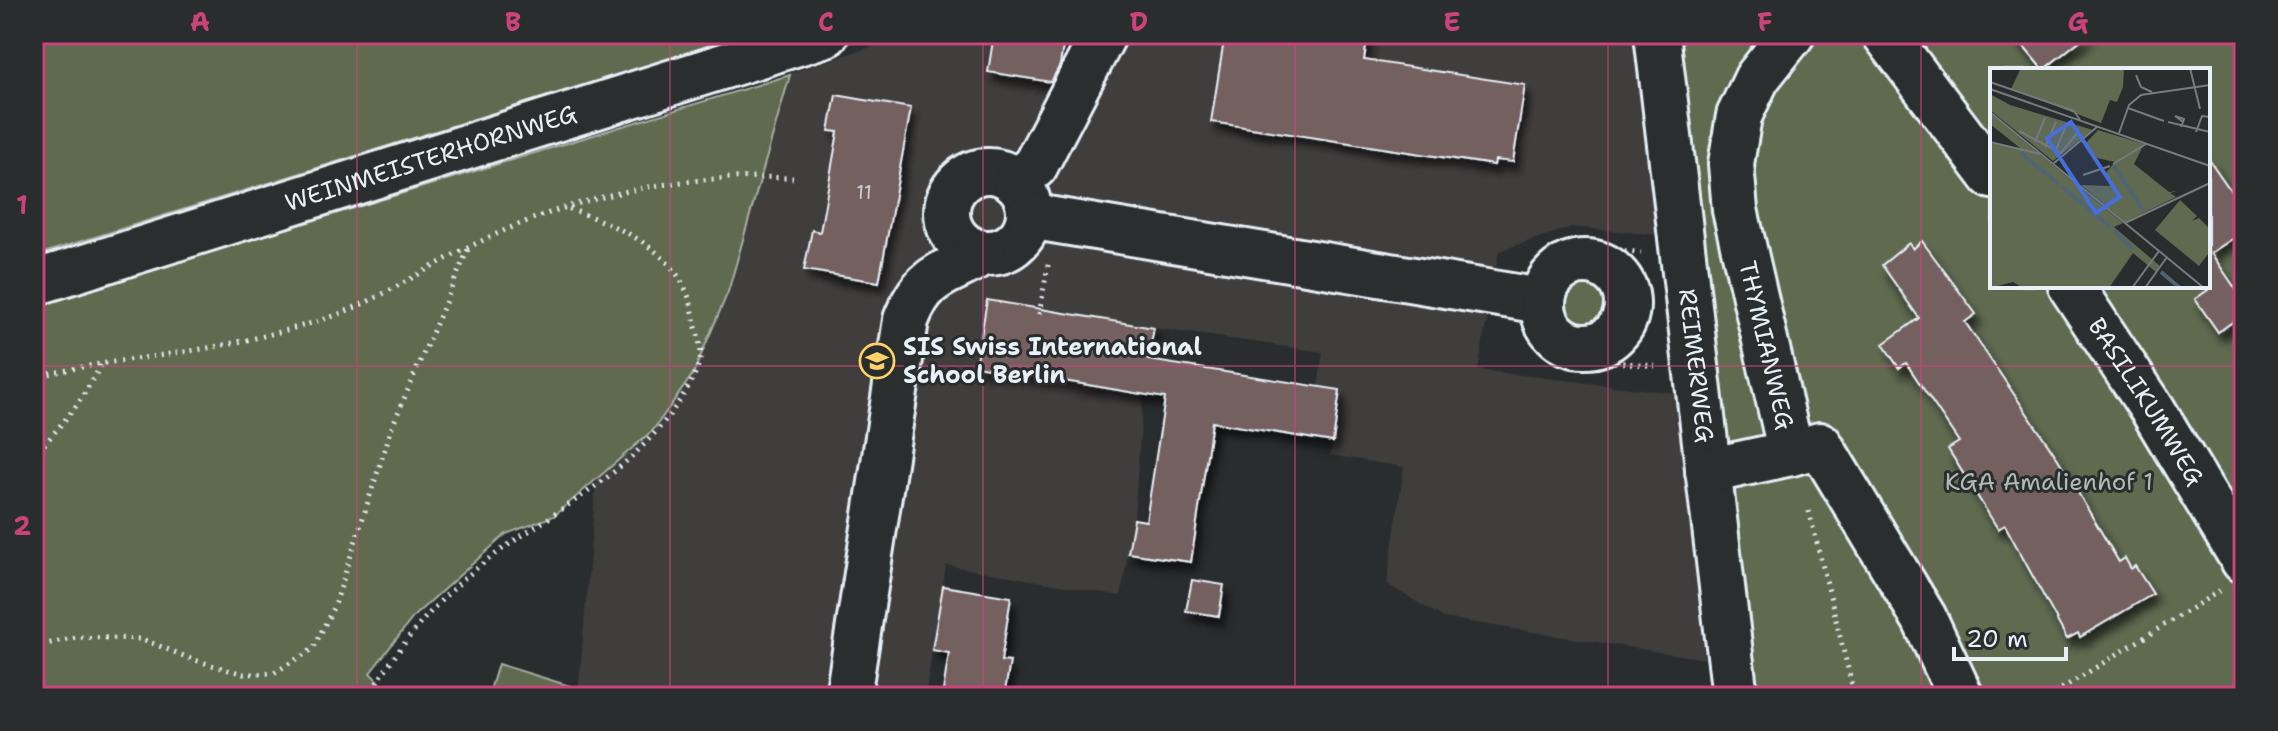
<svg xmlns="http://www.w3.org/2000/svg" width="2278" height="731" viewBox="0 0 2278 731" font-family="'Shantell Sans',sans-serif">
	<style>
		.built { fill: #403d3d }
		.green { fill: #5f6a50; stroke: #a4aea4; stroke-width: 2; fill-rule: evenodd }
		.building { fill: #746160; stroke: #e8f1f8; stroke-width: 2; filter: url(#shadow) }
		.lines { fill: none; stroke-linecap: round; stroke-linejoin: round }
		.minor-casing { stroke: #e8f1f8; stroke-width: 50 }
		.path { stroke: #e8f1f8; stroke-width: 5; stroke-dasharray: 2 6; stroke-linecap: butt }
		.minor { stroke: #2a2d2e; stroke-width: 44 }
		.grid { fill: none; stroke: #ca437a; stroke-width: 2; stroke-opacity: 0.55 }
		.labels { text-anchor: middle; stroke-width: 6; stroke-linejoin: round; paint-order: stroke }
		.number-label { font-size: 20px; fill: #cbcdd2 }
		.street-label { font-size: 24px; fill: #e8f1f8; stroke: #2a2d2e }
		.poi-label { font-size: 24px; font-weight: bold; fill: #e8f1f8; stroke: #2a2d2e; text-anchor: start }
		.park-label { font-size: 24px; fill: #b1bbb5; stroke: #2a2d2e }
		.inset-river { fill: none; stroke: #506574; stroke-width: 4 }
		.inset-road { fill: none; stroke: #767b7f; stroke-width: 2 }
		.view { fill: #466fde; fill-opacity: 0.15; stroke: #466fde; stroke-width: 4 }
		.inset-edge { fill: none; stroke: #e8f1f8; stroke-width: 4 }
		.neatline { fill: none; stroke: #ca437a; stroke-width: 3 }
		.grid-label { font-size: 26px; text-anchor: middle; font-weight: bold; fill: #ca437a }
	</style>
	<defs>
		<filter id="shadow"><feDropShadow dx="5" dy="9" stdDeviation="4" flood-color="#0009"/></filter>
	</defs>
	<rect width="100%" height="100%" fill="#2a2d2e"/>
	<filter id="ink" filterUnits="userSpaceOnUse"><feTurbulence type="fractalNoise" baseFrequency=".0125" numOctaves="2"/><feDisplacementMap in="SourceGraphic" scale="16" xChannelSelector="R" yChannelSelector="G"/><feConvolveMatrix kernelMatrix="1 2 1 2 8 2 1 2 1" color-interpolation-filters="sRGB"/></filter>
	<g filter="url(#ink)">
		<polygon class="built" points="911,34 1632,34 1660,235 1572,227 1499,251 1478,370 1682,394 1704,659 1444,618 1387,584 1404,467 1330,455 1340,391 1318,387 1323,352 1154,328 1143,394 1134,519 1121,596 946,565 925,697 578,697 626,126"/>
		<g class="green">
			<polygon points="34,34 747,34 34,256"/>
			<path d="M 1674,34 L 2244,34 L 2244,697 L 1754,697 ZM 1992,70 L 2208,70 L 2208,286 L 1992,286 Z"/>
			<polygon points="790,75 728,292 693,374 653,430 554,516 506,534 415,615 370,673 394,697 34,697 34,306"/>
			<circle cx="1585" cy="305" r="29"/>
			<polygon points="498,664 606,697 488,697"/>
		</g>
		<g class="building">
			<polygon points="994,34 1065,34 1060,65 1051,82 988,72"/>
			<polygon points="1225,34 1368,34 1364,60 1525,85 1513,162 1495,160 1494,165 1211,122"/>
			<polygon points="2013,34 2088,34 2043,70"/>
			<polygon points="836,95 911,108 879,282 804,270 812,230 820,232 838,132 829,131"/>
			<polygon points="2208,158 2244,210 2244,231 2211,253 2244,301 2244,314 2218,332 2195,299 2208,290"/>
			<polygon points="1922,241 1976,314 1965,322 2058,459 2119,562 2125,558 2131,569 2135,566 2153,594 2080,637 2078,633 2067,639 2005,525 1998,529 1948,449 1959,442 1906,363 1899,368 1883,344 1919,318 1882,265 1909,243 1913,249"/>
			<polygon points="987,300 1154,328 1148,360 1340,390 1333,442 1212,422 1191,562 1128,553 1134,519 1146,521 1165,398 976,366"/>
			<polygon points="1192,580 1224,585 1219,616 1186,611"/>
			<polygon points="943,586 1011,597 1001,661 1010,662 1004,697 942,697 949,653 932,650"/>
		</g>
		<g class="lines">
			<g class="minor-casing">
				<g id="minor">
					<path id="s1" d="M 1657,34 L 1735,697"/>
					<path id="s2" d="M 1792,34 L 1757,78 L 1739,116 L 1731,164 L 1735,210 L 1791,453 L 1820,445 L 1924,618 L 1961,697"/>
					<polyline points="1885,34 1992,176"/>
					<circle cx="988" cy="212" r="41"/>
					<polyline points="1016,182 1035,166 1104,34"/>
					<polyline points="1029,216 1541,301"/>
					<circle cx="1585" cy="304" r="42"/>
					<path id="s3" d="M 34,283 L 826,34"/>
					<path id="s4" d="M 2071,286 L 2153,410 L 2244,561"/>
					<polyline points="1708,471 1791,453"/>
					<path d="M 848,697 L 906,320 C 925,271 944,277 983,253"/>
				</g>
			</g>
			<g class="path">
				<polyline points="1541,259 1571,243 1641,253"/>
				<polyline points="1039,314 1049,260"/>
				<polyline points="1540,340 1564,357 1655,366"/>
				<path d="M 34,378 C 83,364 133,360 183,352 C 231,345 279,333 325,319 C 379,301 420,271 471,246 C 573,195 680,173 793,178"/>
				<polyline points="34,457 78,404 102,364"/>
				<polyline points="1809,511 1855,697"/>
				<polyline points="34,647 76,637 142,639 191,659 243,674 274,673 313,649 336,602 392,427 469,247"/>
				<path d="M 368,697 C 395,653 424,614 464,579 C 531,521 611,491 667,418 C 680,401 694,381 700,360 C 703,349 696,330 694,318 C 684,251 621,227 564,207"/>
				<polyline points="2048,697 2221,590"/>
			</g>
			<use href="#minor" class="minor"/>
		</g>
	</g>
	<path class="grid" d="M 357,34 L 357,697M 670,34 L 670,697M 983,34 L 983,697M 1295,34 L 1295,697M 1608,34 L 1608,697M 1921,34 L 1921,697M 34,366 L 2244,366"/>
	<defs>
		<g id="school-ring" transform="scale(1.8)"><circle r="9.5" fill="#2a2d2e" stroke="#ffd166" stroke-width="1.5"/><path d="M0-5L7-2L0 1L-7-2ZM-4 1L0 2.5L4 1V4Q0 6-4 4Z" fill="#ffd166"/></g>
	</defs>
	<g fill-rule="evenodd">
		<use href="#school-ring" x="877" y="361"/>
	</g>
	<g class="labels">
		<g class="number-label">
			<text x="864" y="199">11</text>
		</g>
		<g class="street-label">
			<text dy="8" stroke="none"><textPath href="#s3" startOffset="416">WEINMEISTERHORNWEG</textPath></text>
			<text dy="8" stroke="none"><textPath href="#s2" startOffset="332">THYMIANWEG</textPath></text>
			<text dy="8" stroke="none"><textPath href="#s1" startOffset="334">REIMERWEG</textPath></text>
			<text dy="8" stroke="none"><textPath href="#s4" startOffset="138">BASILIKUMWEG</textPath></text>
		</g>
		<g class="poi-label">
			<text x="903" y="355">SIS Swiss International<tspan x="903" dy="28">School Berlin</tspan></text>
		</g>
		<g class="park-label">
			<text x="2049" y="490">KGA Amalienhof 1</text>
		</g>
	</g>
	<g transform="translate(1990 68)">
		<rect width="220" height="220" fill="#2a2d2e"/>
		<path d="M 31,0 L 134,0 L 133,19 L 127,34 L 120,32 L 111,55 L 21,21 ZM 0,26 L 20,37 L 103,62 L 63,93 L 0,42 ZM 0,45 L 133,155 L 124,159 L 170,198 L 166,204 L 143,185 L 119,220 L 33,220 L 23,214 L 0,220 L 0,75 L 30,80 L 0,56 ZM 108,62 L 154,76 L 144,96 L 179,124 L 187,123 L 180,125 L 186,129 L 135,154 L 91,117 L 120,118 L 115,106 L 125,94 L 107,90 L 95,76 ZM 190,132 L 207,148 L 202,153 L 209,150 L 220,161 L 218,186 L 209,198 L 165,162 Z" fill="#5f6a50"/>
		<path class="inset-river" d="M 31,85 L 68,116M 124,98 L 154,143M 71,118 L 120,159M 124,163 L 143,181M 171,204 L 190,220"/>
		<path class="inset-road" d="M 200,0 L 210,41M 146,7 L 151,19 L 162,24M 0,14 L 84,43 L 90,52M 0,21 L 220,98M 138,40 L 174,53M 0,44 L 214,220M 178,54 L 220,64M 191,59 L 193,54 L 194,51 L 185,48 L 193,54M 29,63 L 71,85 L 88,64M 206,64 L 212,48 L 220,49M 129,65 L 139,37 L 151,27 L 220,17M 0,74 L 50,86M 45,74 L 55,50M 55,79 L 66,54M 65,84 L 76,58M 64,95 L 107,59M 123,96 L 156,76M 93,107 L 120,98M 135,155 L 220,115M 142,220 L 169,183M 155,220 L 177,189"/>
		<path class="view" d="M 81,54 L 130,129 L 106,145 L 57,70 Z"/>
		<rect width="220" height="220" class="inset-edge"/>
	</g>
	<rect width="2278" height="731" fill="none" stroke="#2a2d2e" stroke-width="88"/>
	<path d="M1954 647v12h112v-12" fill="none" stroke="#e8f1f8" stroke-width="4"/>
	<text x="1966" y="647" font-size="24" fill="#e8f1f8" stroke="#2a2d2e" stroke-width="6" paint-order="stroke">20 m</text>
	<rect x="44" y="44" width="2190" height="643" class="neatline"/>
	<g class="grid-label">
		<text x="200" y="31">A</text>
		<text x="513" y="31">B</text>
		<text x="826" y="31">C</text>
		<text x="1139" y="31">D</text>
		<text x="1452" y="31">E</text>
		<text x="1765" y="31">F</text>
		<text x="2078" y="31">G</text>
		<text x="22" y="214">1</text>
		<text x="22" y="535">2</text>
	</g>
</svg>
